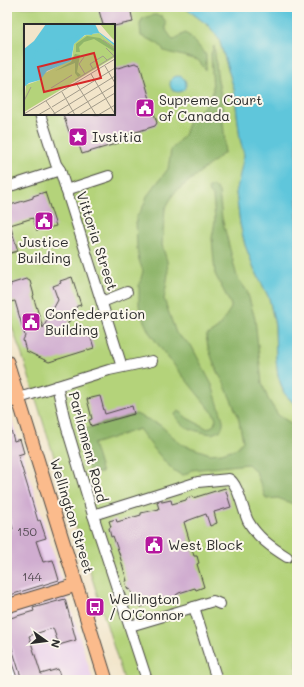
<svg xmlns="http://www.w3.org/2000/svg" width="304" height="687" viewBox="0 0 304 687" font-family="Mali,sans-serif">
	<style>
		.built { fill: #ead1ec }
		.green { fill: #b4d37a; stroke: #707f52; fill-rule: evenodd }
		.forest { fill: #8fb56a; stroke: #5d704a }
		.water { fill: #5ec6db; stroke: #447883 }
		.building { fill: #d0add0 }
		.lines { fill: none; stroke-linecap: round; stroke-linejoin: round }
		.minor-casing { stroke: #494743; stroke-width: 12 }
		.major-casing { stroke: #494743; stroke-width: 15 }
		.minor { stroke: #fff; stroke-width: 10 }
		.major { stroke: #fbbb8c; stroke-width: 13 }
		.labels { text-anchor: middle; stroke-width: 4; stroke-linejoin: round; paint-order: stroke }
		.number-label { font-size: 12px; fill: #544c54 }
		.poi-label { font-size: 14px; fill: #2b2b2b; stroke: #fbf7ec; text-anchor: start }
		.street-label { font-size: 14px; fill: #2b2b2b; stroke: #fbf7ec }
		.inset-river { fill: none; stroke: #5ec6db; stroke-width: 2 }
		.inset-road { fill: none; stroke: #a29b8a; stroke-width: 1 }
		.view { fill: #d62828; fill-opacity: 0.15; stroke: #d62828; stroke-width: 2 }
		.inset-edge { fill: none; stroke: #2b2b2b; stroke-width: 2 }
	</style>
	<rect width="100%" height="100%" fill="#fbf7ec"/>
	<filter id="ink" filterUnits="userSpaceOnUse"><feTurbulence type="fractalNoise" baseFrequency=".025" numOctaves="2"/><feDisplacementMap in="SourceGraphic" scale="8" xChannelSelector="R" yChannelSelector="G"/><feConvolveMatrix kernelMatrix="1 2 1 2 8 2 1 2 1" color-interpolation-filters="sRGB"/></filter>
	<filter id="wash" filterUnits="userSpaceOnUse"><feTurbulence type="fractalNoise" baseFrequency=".012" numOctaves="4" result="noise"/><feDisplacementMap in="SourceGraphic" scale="16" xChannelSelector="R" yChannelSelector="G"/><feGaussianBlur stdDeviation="0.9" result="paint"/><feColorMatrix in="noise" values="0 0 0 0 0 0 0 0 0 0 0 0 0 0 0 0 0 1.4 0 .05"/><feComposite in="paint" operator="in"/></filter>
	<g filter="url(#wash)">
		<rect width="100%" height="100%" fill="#f2e5ca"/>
		<polygon class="built" points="9,411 93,680 7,680 7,412"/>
		<path class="green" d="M 7,7 L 184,7 L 209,26 L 219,39 L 234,89 L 240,139 L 245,155 L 236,193 L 240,224 L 245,245 L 254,268 L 269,298 L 275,325 L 276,360 L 278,376 L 284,393 L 297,407 L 297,680 L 124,680 L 24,361 L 7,313 ZM 25,25 L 114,25 L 114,114 L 25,114 Z"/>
		<g class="forest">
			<path d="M 154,15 L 162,16 L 166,23 L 166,30 L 173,40 L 185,33 L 191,37 L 206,55 L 206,70 L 198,60 L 164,51 C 160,42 149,40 141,36 L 140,24 L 143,18 Z"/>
			<path d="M 214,46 C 216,57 216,69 218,80 C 221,94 223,108 223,123 C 224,133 226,143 224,153 L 174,193 L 165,209 L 162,245 L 167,261 L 168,274 L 164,299 L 176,333 L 180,337 L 191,345 L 212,385 L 223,420 L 223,425 L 221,430 L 212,434 C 198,431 180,430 175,414 L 178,411 L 182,413 L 187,418 L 208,429 L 214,425 L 216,419 L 213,413 L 165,354 L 149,332 L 142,317 L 139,305 L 139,286 L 143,271 L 139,260 L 137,248 L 136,218 L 144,205 L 147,196 L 168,169 L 171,150 L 184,135 L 191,115 L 198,113 L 209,101 L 213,92 L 211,54 Z"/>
			<path d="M 212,186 L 217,189 L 219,192 L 222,218 L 237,277 L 247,291 L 255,319 L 262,383 L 268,399 L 278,415 L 297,427 L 297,500 L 293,504 L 278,498 L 266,499 L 256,472 L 248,464 L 191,470 C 188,473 186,475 183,475 C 171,474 147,439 139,429 L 93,444 L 102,473 L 90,473 L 78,431 L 136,414 L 160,425 L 181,444 L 210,454 L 222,453 L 237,448 L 243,441 L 238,416 L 223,381 L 217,372 L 208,347 L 206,336 L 218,328 L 231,308 L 231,305 L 215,274 L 212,238 L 215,221 L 213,196 L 209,192 L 208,189 Z"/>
		</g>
		<g class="water">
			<polygon points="184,7 297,7 297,407 284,393 278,376 276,360 275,325 269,298 254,268 245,245 240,224 236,193 244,155 240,139 234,89 219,39 209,26"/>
			<circle cx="178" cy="84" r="8"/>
		</g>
		<g id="blocks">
			<g class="building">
				<polygon points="98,7 130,7 133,22 114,26 114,25 103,25"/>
				<polygon points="135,63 140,65 157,123 155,126 117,138 119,143 82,154 75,133 70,135 63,114 114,114 114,69"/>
				<polygon points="45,192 56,226 37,231 33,218 10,225 18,251 7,254 7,206 33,198 33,196"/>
				<polygon points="72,277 81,305 77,306 61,337 88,328 94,348 49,362 26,351 23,340 25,336 15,301 11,302 7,288 11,286 10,284 26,279 30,281 34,295 33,296 43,328 58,300 53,286 61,283 60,281"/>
				<polygon points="100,396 105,414 132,406 134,414 91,426 89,420 92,419 87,399"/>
				<polygon points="7,423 9,423 14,441 20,439 24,453 18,455 38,521 40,520 46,538 36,541 43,562 53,560 59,580 7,596 7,530 13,529 7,507"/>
				<polygon points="225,488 231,507 214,512 217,523 210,526 206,514 184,522 194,556 197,556 199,563 197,564 204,587 196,590 195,588 179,593 176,595 177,601 169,603 167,597 164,598 149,602 149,604 141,607 137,594 133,596 130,589 128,590 125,581 127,581 119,553 113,536 111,537 109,528 111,527 109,521 116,519 117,522 141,515 141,513 159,509 157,502 159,501 162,502 171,500 172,504 186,500 187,498 192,496 193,498"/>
				<polygon points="65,599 76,640 59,645 53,628 29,636 41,674 58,669 61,680 22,680 7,632 7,619 34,611 33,608"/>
			</g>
		</g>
	</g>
	<g filter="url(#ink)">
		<use href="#blocks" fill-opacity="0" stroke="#494743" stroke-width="1"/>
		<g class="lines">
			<g class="minor-casing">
				<g id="minor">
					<polyline points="40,114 56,164 60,170 122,367"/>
					<polyline points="7,187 60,170"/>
					<polyline points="66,190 109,176"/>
					<polyline points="102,302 127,292"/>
					<polyline points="57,386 66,425 93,515 147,680"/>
					<polyline points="19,398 109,370 152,361"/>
					<path d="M 93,515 L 198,482 L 229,479 C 238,483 243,511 248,521 C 257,537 271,547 287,557"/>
					<polyline points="194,607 213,601 220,604"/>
					<polyline points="130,626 194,607 217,680"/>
					<polyline points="7,666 12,680"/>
				</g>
			</g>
			<g class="major-casing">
				<g id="major">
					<polyline points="7,362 106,680"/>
					<polyline points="7,402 19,398"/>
					<polyline points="7,606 76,585"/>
				</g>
			</g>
			<use href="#minor" class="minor"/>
			<use href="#major" class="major"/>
		</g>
	</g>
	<defs>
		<g id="civic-square" transform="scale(1)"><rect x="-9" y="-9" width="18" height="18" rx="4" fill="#b5179e" stroke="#fbf7ec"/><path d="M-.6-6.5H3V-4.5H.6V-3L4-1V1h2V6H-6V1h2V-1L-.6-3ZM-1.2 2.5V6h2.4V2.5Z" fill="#fff"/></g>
		<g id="sight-square" transform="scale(1)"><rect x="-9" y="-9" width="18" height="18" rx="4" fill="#b5179e" stroke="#fbf7ec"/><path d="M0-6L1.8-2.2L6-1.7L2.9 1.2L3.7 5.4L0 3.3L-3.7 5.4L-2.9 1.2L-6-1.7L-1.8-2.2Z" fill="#fff"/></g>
		<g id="bus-square" transform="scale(1)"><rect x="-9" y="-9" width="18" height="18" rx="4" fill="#b5179e" stroke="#fbf7ec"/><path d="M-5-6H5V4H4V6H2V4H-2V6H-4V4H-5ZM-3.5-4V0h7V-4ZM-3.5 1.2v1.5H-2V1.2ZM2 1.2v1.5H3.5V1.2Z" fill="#fff"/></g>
	</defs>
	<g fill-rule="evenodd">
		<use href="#civic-square" x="145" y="108"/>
		<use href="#sight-square" x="78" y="137"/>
		<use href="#civic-square" x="44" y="221"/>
		<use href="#civic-square" x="31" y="322"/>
		<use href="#civic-square" x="154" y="545"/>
		<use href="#bus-square" x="95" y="607"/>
	</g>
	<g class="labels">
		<g class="number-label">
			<text x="27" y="536">150</text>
			<text x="32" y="581">144</text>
		</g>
		<g class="poi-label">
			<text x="159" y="105">Supreme Court<tspan x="159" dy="16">of Canada</tspan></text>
			<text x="92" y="142">Ivstitia</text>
			<text x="44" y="247" text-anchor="middle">Justice<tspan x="44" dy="16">Building</tspan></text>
			<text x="45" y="319">Confederation<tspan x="45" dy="16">Building</tspan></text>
			<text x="168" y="550">West Block</text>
			<text x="109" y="604">Wellington<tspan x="109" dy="16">/ O'Connor</tspan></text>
		</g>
		<g class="street-label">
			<text transform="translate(97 241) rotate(72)" y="5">Vittoria Street</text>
			<text transform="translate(88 447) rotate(75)" y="5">Parliament Road</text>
			<text transform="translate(72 516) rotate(73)" y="5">Wellington Street</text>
		</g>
	</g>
	<g transform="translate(24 24)">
		<rect width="91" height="91" fill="#f2e5ca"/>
		<path d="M 76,0 L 91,0 L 91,17 L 87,13 ZM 75,9 L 91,22 L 91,33 L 0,88 L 2,61 L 16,56 L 19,50 L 48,35 L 50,20 L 54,16 L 62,11 Z" fill="#b4d37a"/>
		<path d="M 63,12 L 76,14 L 91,25 L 91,28 L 70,15 L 60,18 L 55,23 L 56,28 L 52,28 L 52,20 ZM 51,30 L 56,31 L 53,48 L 57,51 L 54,53 L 51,49 L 51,39 L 31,47 L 47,38 Z" fill="#8fb56a"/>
		<path d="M 22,0 L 71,0 L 75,8 L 91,20 L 91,22 L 75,9 L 61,11 L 50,20 L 47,37 L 23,47 L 16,56 L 5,59 L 0,63 L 0,25 L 10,17 Z" fill="#5ec6db"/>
		<path class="inset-river" d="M 0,56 L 13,26 L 24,10 L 26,0M 0,60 L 40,19 L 59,9 L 68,10 L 53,0"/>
		<path class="inset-road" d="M 79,16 L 91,24M 60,33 L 55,40 L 61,50M 81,42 L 91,59M 69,45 L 66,40 L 79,32 L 83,36M 67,50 L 91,90M 51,56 L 90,32 L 82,24M 52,59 L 72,91M 27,64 L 48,51M 38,68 L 51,91M 0,77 L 7,63M 22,77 L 32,91M 28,83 L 91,44M 0,90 L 91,35M 14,91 L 26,84M 28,91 L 91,52M 42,91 L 91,61M 55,91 L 91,69M 74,91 L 91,81"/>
		<path class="view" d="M 70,29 L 77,54 L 20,68 L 14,43 Z"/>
		<rect width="91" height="91" class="inset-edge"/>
	</g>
	<rect width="304" height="687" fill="none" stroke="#fbf7ec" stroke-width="24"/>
	<g transform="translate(46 641) rotate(104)" stroke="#fbf7ec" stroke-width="3" paint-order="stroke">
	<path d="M0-3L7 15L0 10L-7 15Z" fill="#2b2b2b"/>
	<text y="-6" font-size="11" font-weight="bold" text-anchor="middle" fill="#2b2b2b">N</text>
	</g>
</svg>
